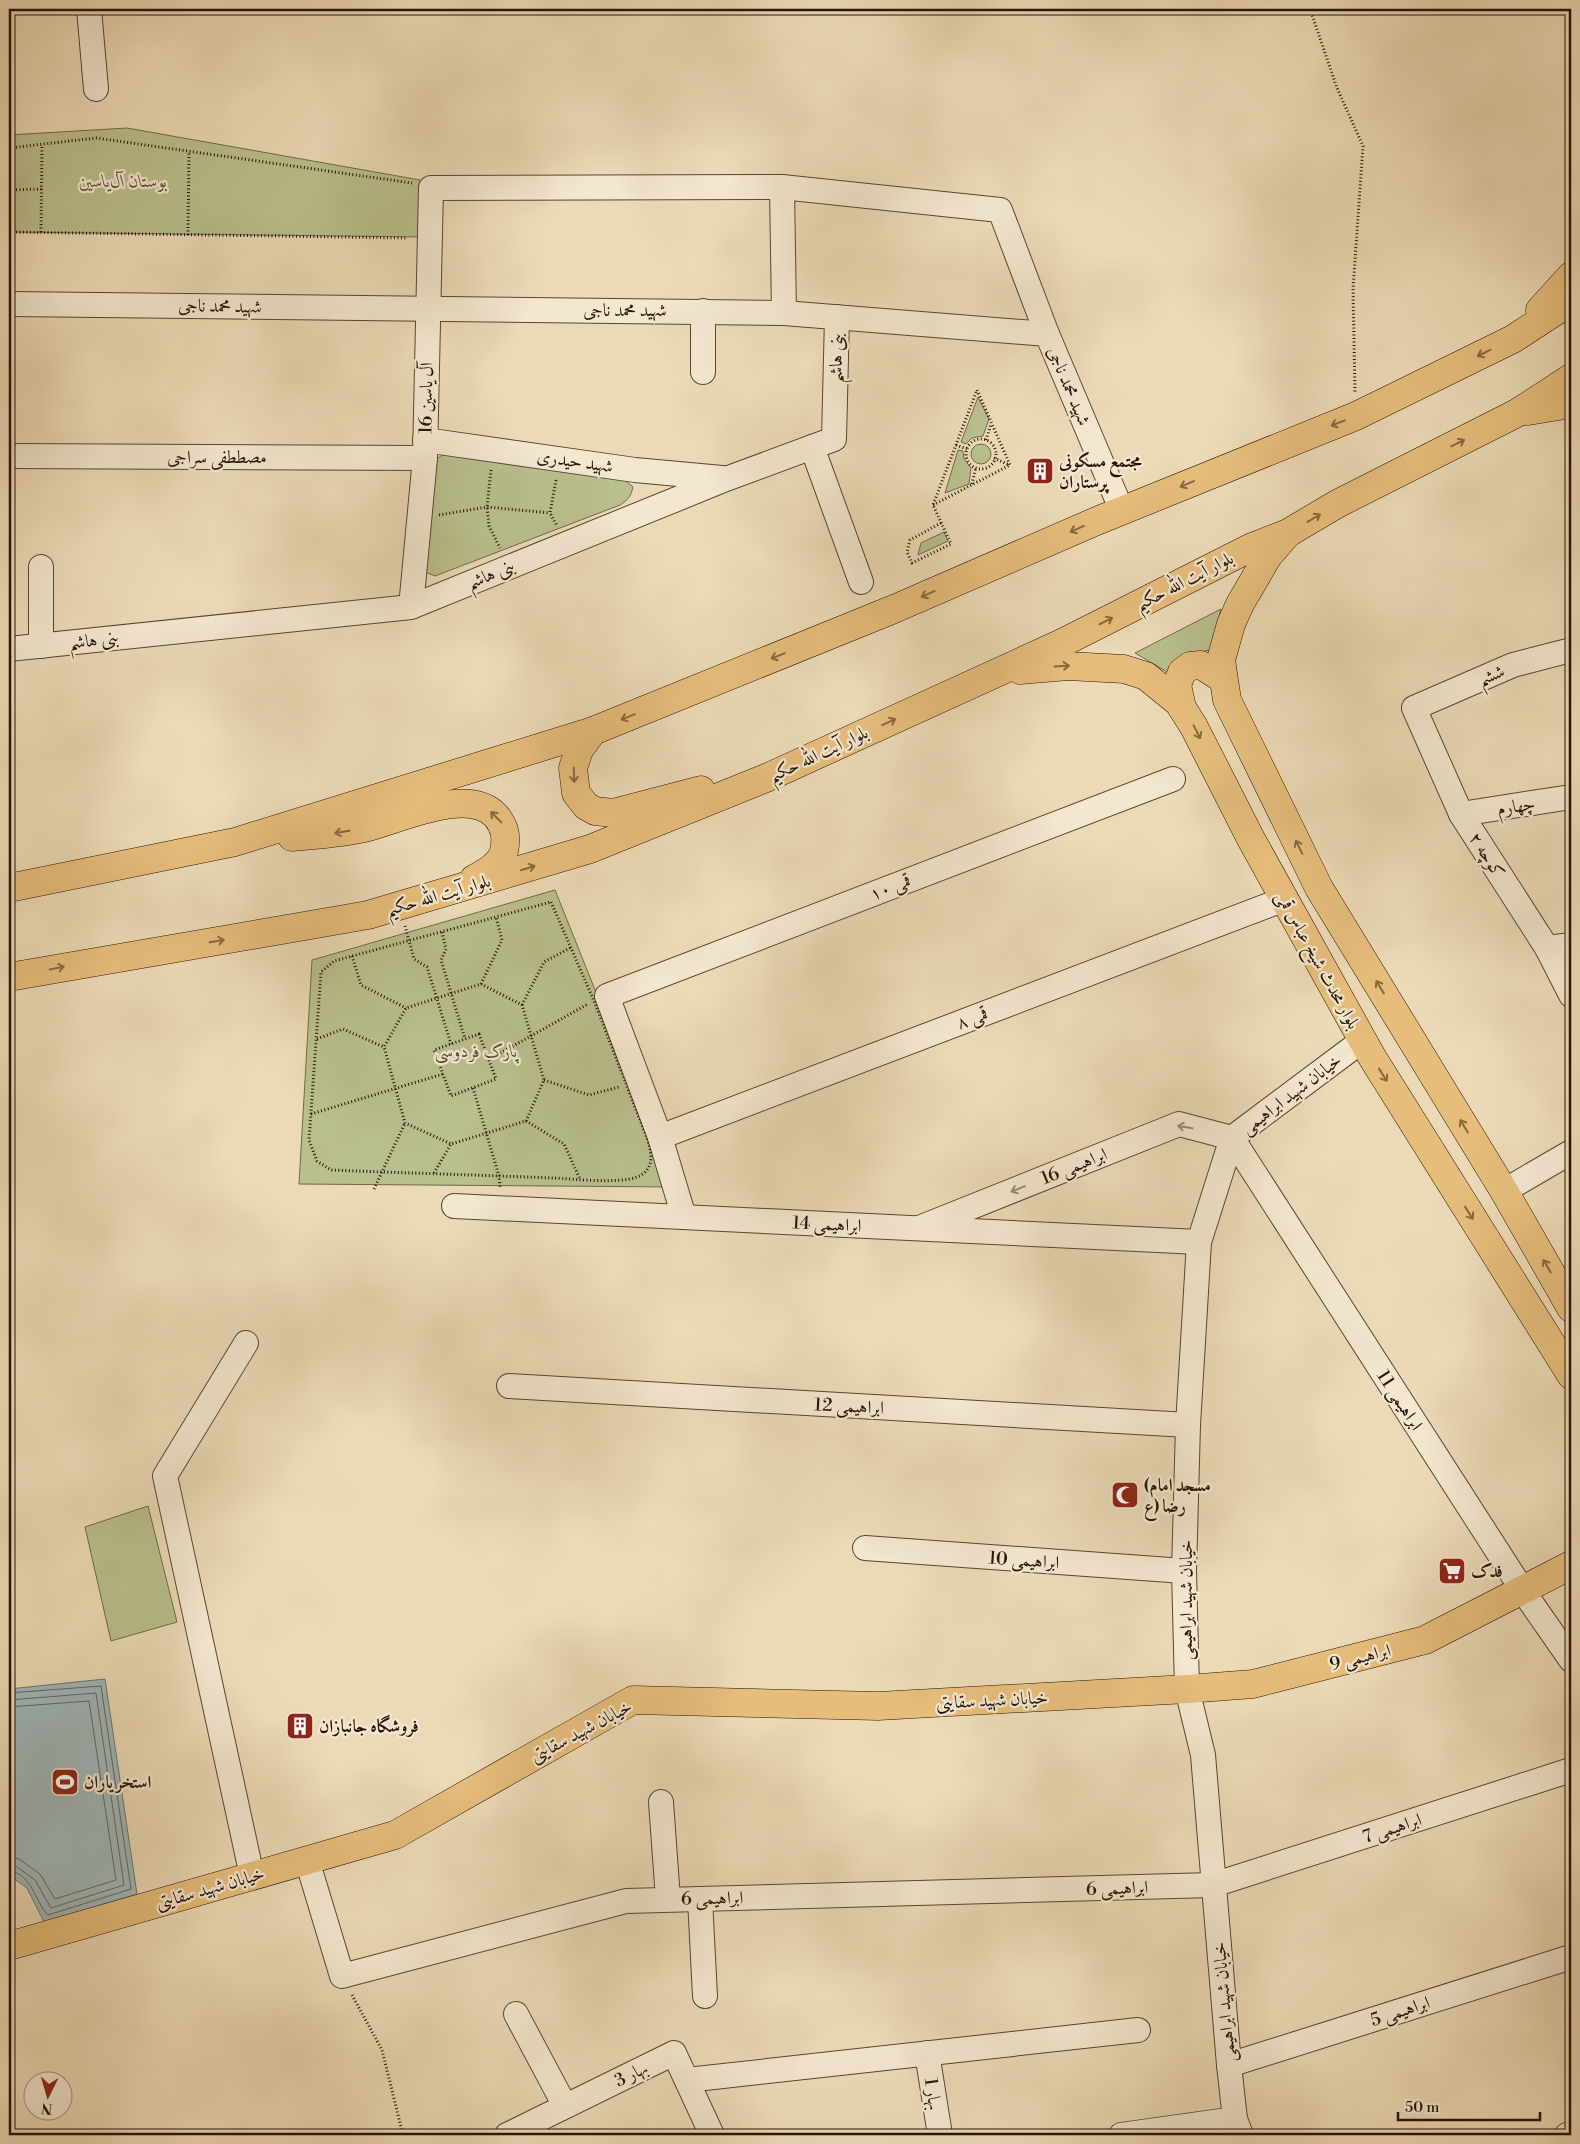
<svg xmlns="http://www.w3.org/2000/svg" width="1580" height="2144" viewBox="0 0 1580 2144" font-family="'Libre Bodoni',Amiri,serif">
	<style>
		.green { fill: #b9bf8d; stroke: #706948 }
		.water { fill: #9fb7ba; stroke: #6f7571 }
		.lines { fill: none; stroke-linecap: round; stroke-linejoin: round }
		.shore { stroke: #63655f; stroke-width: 1 }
		.minor-casing { stroke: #584530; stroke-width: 26 }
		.major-casing { stroke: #271304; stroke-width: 29 }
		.path { stroke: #271304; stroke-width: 3; stroke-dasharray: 1 2.5; stroke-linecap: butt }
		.minor { stroke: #f3e7d0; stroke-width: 24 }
		.major { stroke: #e6bd7b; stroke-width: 28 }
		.oneway { stroke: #866840 }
		.oneway2 { stroke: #978874 }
		.labels { text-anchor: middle; stroke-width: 4.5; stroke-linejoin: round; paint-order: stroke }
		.park-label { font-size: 18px; font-style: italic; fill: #5a4f34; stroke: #f3e7d0 }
		.street-label { font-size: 18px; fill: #271304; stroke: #f3e7d0 }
		.poi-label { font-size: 18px; font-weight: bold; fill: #271304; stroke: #f3e7d0; text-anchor: start }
	</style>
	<rect width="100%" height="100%" fill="#ecdab6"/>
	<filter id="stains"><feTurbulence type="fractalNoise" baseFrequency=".004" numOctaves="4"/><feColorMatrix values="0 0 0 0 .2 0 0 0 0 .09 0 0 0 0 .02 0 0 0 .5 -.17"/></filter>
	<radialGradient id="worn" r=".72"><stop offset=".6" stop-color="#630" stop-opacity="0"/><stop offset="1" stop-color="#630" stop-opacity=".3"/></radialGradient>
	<g class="green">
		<polygon points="127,128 420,180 421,237 9,232 9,135"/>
		<polygon points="978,397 989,419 983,436 972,438 966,444 961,442"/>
		<circle cx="981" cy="454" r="10"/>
		<polygon points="958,450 963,451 964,459 971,468 969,484 945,493"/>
		<path d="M 444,454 L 625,480 L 633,487 C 631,496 628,500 620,505 L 435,576 L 425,572 L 435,460 Z"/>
		<polygon points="944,532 948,541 918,555 921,543"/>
		<polygon points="1221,609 1210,650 1196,653 1169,673 1135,653"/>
		<polygon points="555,890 674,1187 299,1184 312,960"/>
		<polygon points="148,1506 177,1622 111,1641 85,1527"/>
	</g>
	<polygon class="water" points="105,1679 137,1894 44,1922 27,1888 9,1875 9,1689"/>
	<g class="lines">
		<g class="shore">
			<path d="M 9,1693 L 101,1686 L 131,1889 L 48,1915 C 34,1901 33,1874 9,1871"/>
			<polyline points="9,1700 96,1693 124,1885 51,1908 35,1880 17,1867 9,1865"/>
			<polyline points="9,1707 89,1701 116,1880 55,1899 40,1874 19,1859 9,1857"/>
		</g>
		<g class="minor-casing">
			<g id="minor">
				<polyline points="89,9 96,89"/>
				<polyline points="9,304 784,313 1047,334 1122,511"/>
				<polyline points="784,313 782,187 1000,210 1047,334"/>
				<polyline points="703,372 703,311"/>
				<polyline points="425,440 635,470 722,478"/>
				<polyline points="812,447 861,582"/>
				<polyline points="9,456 425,458"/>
				<polyline points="41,567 41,646"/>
				<polyline points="411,607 425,458 431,188 782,187"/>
				<polyline points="9,649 411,607 726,479 834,439 837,317"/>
				<polyline points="1571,650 1513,665 1414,708 1461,814 1547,948 1571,995"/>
				<polyline points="1461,814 1571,797"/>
				<polyline points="1547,948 1571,945"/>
				<polyline points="660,1137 1285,899"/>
				<polyline points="1504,1191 1571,1152"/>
				<polyline points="454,1206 1199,1242"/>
				<polyline points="684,1217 660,1137 607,996 1173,779"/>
				<polyline points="919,1228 1179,1124 1232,1138 1523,1591 1571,1660"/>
				<polyline points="246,1343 165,1476 252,1876"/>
				<polyline points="509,1386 1188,1425"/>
				<polyline points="865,1548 1184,1571"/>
				<polyline points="661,1802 668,1899"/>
				<polyline points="307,1860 342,1976 626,1901 1213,1885 1571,1770"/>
				<polyline points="700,1899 705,1996"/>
				<polyline points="516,2014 565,2106"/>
				<polyline points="927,2053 940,2135"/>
				<polyline points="1229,2065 1571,1957"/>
				<polyline points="687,2080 1138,2030"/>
				<polyline points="507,2135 674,2053 712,2135"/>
				<polyline points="1121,2135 1235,2119"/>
				<polyline points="1241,2135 1235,2119 1229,2065 1203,1755 1187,1689 1184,1571 1188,1425 1199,1242 1232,1138 1363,1040"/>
				<polyline points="1567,2135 1571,2134"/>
			</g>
		</g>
		<g class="major-casing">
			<g id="major">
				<polyline points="1540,310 1571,276"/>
				<polyline points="1528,411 1571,404"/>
				<polyline points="1287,534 1268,556 1240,604 1231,624 1221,660 1227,700 1319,888 1504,1191 1571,1308"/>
				<polyline points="1020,670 1068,666 1124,669 1146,676 1179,703 1194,727 1251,839 1372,1057 1571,1375"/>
				<polyline points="1182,708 1177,685 1182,672 1190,666 1201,665 1223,679"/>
				<polyline points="593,731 579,750 573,768 576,793 586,806 595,811 613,813 701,790"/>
				<path d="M 292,837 C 316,835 341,833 364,828 C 398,820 469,785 496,816 C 505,827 507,837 504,851 C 501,865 485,873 474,879"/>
				<polyline points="9,888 235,842 593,731 894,609 1099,520 1356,416 1513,339 1571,301"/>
				<polyline points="9,977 368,915 590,849 766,778 1062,643 1252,547 1288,533 1337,504 1517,413 1571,378"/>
				<polyline points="9,1946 395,1835 633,1700 878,1706 1187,1689 1253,1684 1425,1640 1571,1565"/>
			</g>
		</g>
		<g class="path">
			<polyline points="1310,9 1337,88 1363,146 1353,289 1355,393"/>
			<polyline points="9,148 96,138 412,183"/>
			<polyline points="9,190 43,189"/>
			<polyline points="9,232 408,238"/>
			<polyline points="41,232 42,145"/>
			<polyline points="188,235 189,151"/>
			<polyline points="977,390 1010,465"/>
			<circle cx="981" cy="454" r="15"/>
			<polyline points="986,440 991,424"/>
			<polyline points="956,445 967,449"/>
			<polyline points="994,458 1009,465"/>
			<polyline points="491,470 487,507 489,526 500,548"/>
			<polyline points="556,480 550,513 557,526"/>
			<polyline points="972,484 976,467"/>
			<polyline points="933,505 1010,465"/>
			<polyline points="439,515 487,507 550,513"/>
			<polyline points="941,523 910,540 907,552 912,563 951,544 933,505 977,390"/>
			<path d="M 551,902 L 594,1001 L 647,1138 C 652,1153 655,1170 637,1177 C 619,1184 574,1179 553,1178 C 479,1175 405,1173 331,1170 L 317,1161 L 309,1140 L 321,972 L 334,961 Z"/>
			<polyline points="405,926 414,959 427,967 451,1044"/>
			<polyline points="442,932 446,949 441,960 465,1039"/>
			<polyline points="352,956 361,985 406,1008"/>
			<polyline points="481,984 502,940 496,917"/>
			<polyline points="522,1005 544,962 570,948"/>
			<polygon points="479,1034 496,1079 451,1096 434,1050"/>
			<polyline points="317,1039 343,1029 384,1047"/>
			<polyline points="488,1060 588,1004"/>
			<polyline points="544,1080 589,1095 619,1087"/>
			<polyline points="473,1088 499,1176 500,1187"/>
			<polyline points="311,1114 443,1074"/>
			<polyline points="526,1121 564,1144 580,1179"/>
			<polyline points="434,1173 451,1144 526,1121 544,1080 522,1005 481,984 406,1008 384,1047 405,1123 451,1144"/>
			<polyline points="374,1189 405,1123"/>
			<polyline points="352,1995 382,2050 403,2135"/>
		</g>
		<use href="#minor" class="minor"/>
		<use href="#major" class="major"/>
	</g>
	<defs><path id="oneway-shaft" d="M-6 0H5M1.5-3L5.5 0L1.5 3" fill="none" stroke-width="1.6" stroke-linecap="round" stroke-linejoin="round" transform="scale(1.25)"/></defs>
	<g class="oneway">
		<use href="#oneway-shaft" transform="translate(1484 353) rotate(154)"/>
		<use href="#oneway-shaft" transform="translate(1338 423) rotate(159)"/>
		<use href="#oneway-shaft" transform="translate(1458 443) rotate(-27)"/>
		<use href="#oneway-shaft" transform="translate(1187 484) rotate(157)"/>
		<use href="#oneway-shaft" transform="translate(1314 518) rotate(-31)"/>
		<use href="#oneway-shaft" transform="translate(1077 529) rotate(156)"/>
		<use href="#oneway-shaft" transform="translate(928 594) rotate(156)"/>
		<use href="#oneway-shaft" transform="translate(1106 621) rotate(-27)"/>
		<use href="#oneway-shaft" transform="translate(778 656) rotate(158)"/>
		<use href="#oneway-shaft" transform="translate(1062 666) rotate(-3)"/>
		<use href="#oneway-shaft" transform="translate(628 717) rotate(158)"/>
		<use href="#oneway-shaft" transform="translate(889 722) rotate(-25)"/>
		<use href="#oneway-shaft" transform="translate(1197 732) rotate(62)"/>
		<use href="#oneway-shaft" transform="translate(574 775) rotate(88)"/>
		<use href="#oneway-shaft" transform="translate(496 817) rotate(-134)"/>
		<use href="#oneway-shaft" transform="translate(342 832) rotate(170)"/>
		<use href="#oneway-shaft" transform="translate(1299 847) rotate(-116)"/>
		<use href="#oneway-shaft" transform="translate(528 868) rotate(-17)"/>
		<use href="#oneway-shaft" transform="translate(217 941) rotate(-10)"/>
		<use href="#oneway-shaft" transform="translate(57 968) rotate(-11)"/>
		<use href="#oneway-shaft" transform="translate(1380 987) rotate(-121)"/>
		<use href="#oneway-shaft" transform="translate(1383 1075) rotate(58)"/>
		<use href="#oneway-shaft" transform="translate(1464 1126) rotate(-121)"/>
		<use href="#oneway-shaft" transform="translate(1469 1213) rotate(58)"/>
		<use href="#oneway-shaft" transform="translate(1547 1266) rotate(-120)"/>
	</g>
	<g class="oneway2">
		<use href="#oneway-shaft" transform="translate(1185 1127) rotate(-170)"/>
		<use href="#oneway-shaft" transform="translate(1018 1189) rotate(158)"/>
	</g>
	<defs>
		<g id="building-square" transform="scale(1.4375)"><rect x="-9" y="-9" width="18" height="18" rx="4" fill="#8f2418" stroke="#f3e7d0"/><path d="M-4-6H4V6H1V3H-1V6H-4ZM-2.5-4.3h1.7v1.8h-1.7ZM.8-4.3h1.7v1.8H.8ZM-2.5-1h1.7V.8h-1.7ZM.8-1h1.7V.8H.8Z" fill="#fff"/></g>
		<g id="mosque-square" transform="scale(1.4375)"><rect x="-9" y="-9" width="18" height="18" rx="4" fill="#8f2418" stroke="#f3e7d0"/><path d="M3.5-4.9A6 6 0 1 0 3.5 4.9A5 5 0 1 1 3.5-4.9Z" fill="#fff"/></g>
		<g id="supermarket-square" transform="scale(1.4375)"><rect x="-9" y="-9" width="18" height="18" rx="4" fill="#8f2418" stroke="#f3e7d0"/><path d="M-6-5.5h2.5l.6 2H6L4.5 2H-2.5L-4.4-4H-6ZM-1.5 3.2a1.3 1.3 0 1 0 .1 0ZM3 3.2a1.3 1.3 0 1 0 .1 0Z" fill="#fff"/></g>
		<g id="stadium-square" transform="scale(1.4375)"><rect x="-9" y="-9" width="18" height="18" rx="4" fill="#8f2418" stroke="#f3e7d0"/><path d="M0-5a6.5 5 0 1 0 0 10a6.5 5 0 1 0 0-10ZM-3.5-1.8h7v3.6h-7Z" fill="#fff"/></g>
	</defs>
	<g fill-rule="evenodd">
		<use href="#building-square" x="1040" y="471"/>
		<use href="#mosque-square" x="1125" y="1495"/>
		<use href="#supermarket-square" x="1452" y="1571"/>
		<use href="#building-square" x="300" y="1726"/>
		<use href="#stadium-square" x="65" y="1782"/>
	</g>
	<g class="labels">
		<g class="park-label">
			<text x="123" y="187">بوستان آل‌یاسین</text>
			<text x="476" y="1057">پارک فردوسی</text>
		</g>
		<g class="street-label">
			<text transform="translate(220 306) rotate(1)" y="6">شهید محمد ناجی</text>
			<text x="625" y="316">شهید محمد ناجی</text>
			<text transform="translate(836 358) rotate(-89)" y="6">بنی هاشم</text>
			<text transform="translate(1069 386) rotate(67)" y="6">شهید محمد ناجی</text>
			<text transform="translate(426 398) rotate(-89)" y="6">آل یاسین 16</text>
			<text x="217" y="463">مصططفی سراجی</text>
			<text transform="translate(575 461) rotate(8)" y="6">شهید حیدری</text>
			<text transform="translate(491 574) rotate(-22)" y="6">بنی هاشم</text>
			<text transform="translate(1184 581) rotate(-27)" y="6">بلوار آیت الله حکیم</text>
			<text transform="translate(94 640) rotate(-6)" y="6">بنی هاشم</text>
			<text transform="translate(1491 675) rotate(-23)" y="6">ششم</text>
			<text transform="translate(818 754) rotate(-25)" y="6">بلوار آیت الله حکیم</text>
			<text transform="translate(1516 806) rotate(-9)" y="6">چهارم</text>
			<text transform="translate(1487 855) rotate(58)" y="6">کوچه ۲</text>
			<text transform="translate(890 887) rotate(-21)" y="6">قمی ۱۰</text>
			<text transform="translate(438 895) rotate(-16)" y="6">بلوار آیت الله حکیم</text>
			<text transform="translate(1318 960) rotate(61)" y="6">بلوار محدث شیخ عباس قمی</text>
			<text transform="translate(972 1018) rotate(-21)" y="6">قمی ۸</text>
			<text transform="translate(1291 1094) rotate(-37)" y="6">خیابان شهید ابراهیمی</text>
			<text transform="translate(1074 1166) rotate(-22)" y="6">ابراهیمی 16</text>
			<text transform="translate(827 1224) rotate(3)" y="6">ابراهیمی 14</text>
			<text transform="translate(1400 1400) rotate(57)" y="6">ابراهیمی 11</text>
			<text transform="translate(849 1406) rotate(3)" y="6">ابراهیمی 12</text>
			<text transform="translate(1024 1560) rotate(4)" y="6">ابراهیمی 10</text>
			<text transform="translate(1186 1600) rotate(-90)" y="6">خیابان شهید ابراهیمی</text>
			<text transform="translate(1360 1657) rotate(-14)" y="6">ابراهیمی 9</text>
			<text transform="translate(992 1700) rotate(-3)" y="6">خیابان شهید سقایتی</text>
			<text transform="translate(581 1731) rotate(-28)" y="6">خیابان شهید سقایتی</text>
			<text transform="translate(1392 1828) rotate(-18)" y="6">ابراهیمی 7</text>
			<text transform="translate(210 1888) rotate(-16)" y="6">خیابان شهید سقایتی</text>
			<text transform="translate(1117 1888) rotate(-2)" y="6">ابراهیمی 6</text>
			<text transform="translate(712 1898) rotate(-1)" y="6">ابراهیمی 6</text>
			<text transform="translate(1224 2002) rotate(-95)" y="6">خیابان شهید ابراهیمی</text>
			<text transform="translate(1400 2011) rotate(-18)" y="6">ابراهیمی 5</text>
			<text transform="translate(631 2074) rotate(-26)" y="6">بهار 3</text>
			<text transform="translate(933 2094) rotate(82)" y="6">بهار 1</text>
		</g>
		<g class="poi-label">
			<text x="1059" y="467">مجتمع مسکونی<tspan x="1059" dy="21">پرستاران</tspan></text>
			<text x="1144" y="1491">(مسجد امام<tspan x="1144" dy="21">رضا (ع</tspan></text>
			<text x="1471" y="1577">فدک</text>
			<text x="319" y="1732">فروشگاه جانبازان</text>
			<text x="84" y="1788">استخر یاران</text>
		</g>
	</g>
	<rect width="1580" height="2144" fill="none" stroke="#ecdab6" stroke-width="30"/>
	<rect x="10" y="10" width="1560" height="2124" fill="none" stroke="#271304" stroke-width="2.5"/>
	<rect x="15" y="15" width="1550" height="2114" fill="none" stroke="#271304"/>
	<g transform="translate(48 2096) rotate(185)"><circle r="24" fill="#f3e7d0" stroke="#a1927e"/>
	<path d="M0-4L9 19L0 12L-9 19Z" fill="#8f2418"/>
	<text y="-8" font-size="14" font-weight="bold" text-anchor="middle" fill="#271304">N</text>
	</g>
	<path d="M1398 2112v8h142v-8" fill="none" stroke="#271304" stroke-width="2.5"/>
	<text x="1405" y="2112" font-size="15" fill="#271304" stroke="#f3e7d0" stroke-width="4" paint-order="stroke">50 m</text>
	<rect width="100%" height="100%" filter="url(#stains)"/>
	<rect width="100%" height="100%" fill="url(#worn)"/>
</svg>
